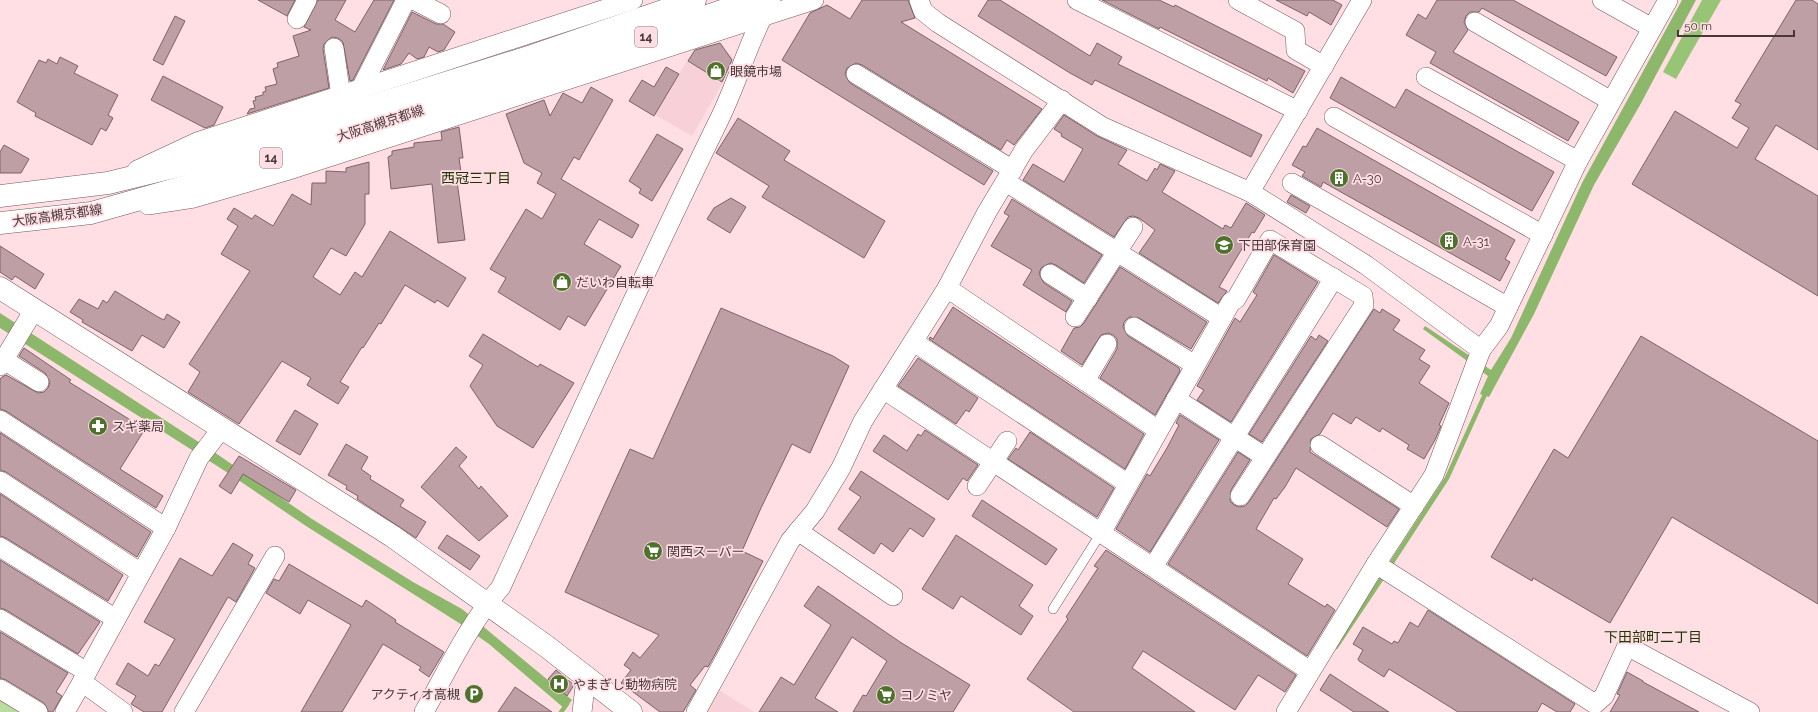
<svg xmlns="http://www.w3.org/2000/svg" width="1818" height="712" viewBox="0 0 1818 712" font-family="Raleway,'Noto Sans JP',sans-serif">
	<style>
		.built { fill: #f8d0d8 }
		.green { fill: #b8dd9d }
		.forest { fill: #98c476 }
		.water { fill: #8db76a }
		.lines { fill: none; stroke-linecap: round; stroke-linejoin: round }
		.stream { stroke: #8db76a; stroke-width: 4.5 }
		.building { fill: #be9fa5; stroke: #7e6268 }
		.lane-casing { stroke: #73585d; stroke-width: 10 }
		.street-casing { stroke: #73585d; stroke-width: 20 }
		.secondary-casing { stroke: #73585d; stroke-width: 23 }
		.primary-casing { stroke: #73585d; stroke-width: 23 }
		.lane { stroke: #fff; stroke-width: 9 }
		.street { stroke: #fff; stroke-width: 19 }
		.secondary { stroke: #fff; stroke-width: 22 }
		.primary { stroke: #fff; stroke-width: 22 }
		.labels { text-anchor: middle; stroke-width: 3.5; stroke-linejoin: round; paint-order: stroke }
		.shield { fill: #ffdee4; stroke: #7e6a6e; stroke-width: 1 }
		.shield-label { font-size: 12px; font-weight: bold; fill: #46393c }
		.poi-label { font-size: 13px; fill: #46393c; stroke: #ffdee4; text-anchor: start }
		.street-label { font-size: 13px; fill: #46393c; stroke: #ffdee4 }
		.neighbourhood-label { font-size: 14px; fill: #1d3502; stroke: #ffdee4 }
	</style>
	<rect width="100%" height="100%" fill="#ffdee4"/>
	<g class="built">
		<polygon points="720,43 733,58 727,75 692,136 654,114 695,48"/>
		<polygon points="714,687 754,712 700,712"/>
	</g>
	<polygon class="green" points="0,693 23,712 0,712"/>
	<polygon class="forest" points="1702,0 1721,0 1676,79 1663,72"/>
	<g class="water">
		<polygon points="1682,0 1696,0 1640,105 1594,185 1534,314 1489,397 1480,394 1488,376 1423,329 1425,326 1491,370 1511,338 1582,183"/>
		<polygon points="0,313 214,452 312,519 413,582 462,609 572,700 565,709 489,644 459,623 306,526 225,471 0,328"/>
	</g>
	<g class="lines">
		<g class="stream">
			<polyline points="1389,567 1447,478 1487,390"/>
			<polyline points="1336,647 1384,575"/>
			<polyline points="561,712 567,704"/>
		</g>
	</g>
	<g class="building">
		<polygon points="258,0 295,0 287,16"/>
		<polygon points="318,0 346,0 335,20 355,32 374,0 394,0 353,80 350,81 343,42 338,38 332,37 324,44 323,49 329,88 247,114 250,109 255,108 253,101 256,100 255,97 263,95 263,92 266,91 265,87 277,84 273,69 278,67 277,63 299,56 293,36 311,30 304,27"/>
		<polygon points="862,0 908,0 915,18 901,22 1042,109 1014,145 1007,140 1001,150 862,65 856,63 847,68 845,74 850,83 993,171 984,185 782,60 810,13 827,5 850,19"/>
		<polygon points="988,0 1000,0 1090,56 1097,43 1122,57 1118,64 1262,135 1251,157 1095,80 1092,85 1070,73 978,16"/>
		<polygon points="1102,0 1159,0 1174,7 1175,5 1305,71 1293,93 1268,78 1267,81 1160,27 1159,29"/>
		<polygon points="1276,0 1333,0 1342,5 1331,25 1309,12 1307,16"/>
		<polygon points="1437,0 1513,0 1617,57 1606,76 1482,8 1479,12 1470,12 1466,16 1464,22 1468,30 1453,52 1579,122 1568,141 1430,63 1436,52 1406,35 1418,14 1426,19"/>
		<polygon points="1796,0 1812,0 1818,4 1818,150 1776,125 1755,159 1818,196 1818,296 1632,184 1675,111 1737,148 1749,128 1732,118 1741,104 1735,101"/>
		<polygon points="412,12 436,24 443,24 455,32 444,50 438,52 429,47 424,57 417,59 409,53 401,64 383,70"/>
		<polygon points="175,16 185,21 163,65 153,60"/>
		<polygon points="720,43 732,60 722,82 688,61 695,50"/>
		<polygon points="60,57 78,66 74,73 118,95 108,115 113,118 106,131 101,128 92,145 35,116 36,113 17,102 39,60 46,63 48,59 57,64"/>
		<polygon points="666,67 679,74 654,116 629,101 642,80 654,87"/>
		<polygon points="163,76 223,107 214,125 205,128 151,100"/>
		<polygon points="1341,77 1395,108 1406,89 1554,172 1532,211 1330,98"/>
		<polygon points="591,87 613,100 579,160 574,157 561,179 639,225 632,238 599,219 584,244 621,266 585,326 568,316 560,330 498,292 506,278 490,269 526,209 542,219 556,194 537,183 542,173 524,163 506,114 544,100 550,116 563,93 582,103"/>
		<polygon points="1064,115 1097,136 1127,150 1118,164 1147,181 1155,168 1157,170 1160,164 1175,171 1162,192 1223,229 1225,225 1231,228 1246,203 1265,215 1254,233 1252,232 1219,287 1227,291 1218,303 1139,253 1155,230 1139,218 1133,216 1128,217 1114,237 1023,180 1033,164 1064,182 1083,149 1061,136 1062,134 1054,129"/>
		<polygon points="738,118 790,151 784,160 885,221 864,258 762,197 769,186 716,153"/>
		<polygon points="459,127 463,158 459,158 462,180 457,181 465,240 438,243 432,184 391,189 388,157 392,155 392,151 414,147 414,143 442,140 441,132"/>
		<polygon points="1317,128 1515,240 1505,259 1510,262 1500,281 1323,182 1321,187 1302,176 1305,172 1292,165 1303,146 1306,147"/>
		<polygon points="657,134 683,149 652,201 639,193 641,189 629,181"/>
		<polygon points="4,145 29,159 21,173 0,173 0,152"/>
		<polygon points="369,162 369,194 365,194 365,224 346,256 331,248 313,277 340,295 355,272 362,277 390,231 466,278 448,307 437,300 435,303 405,285 381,324 379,323 363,348 362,347 340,382 349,387 338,404 307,385 311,378 282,361 239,424 188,392 200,372 189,364 250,271 221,254 238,226 227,219 234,208 252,219 255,215 273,226 292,194 311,205 312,183 326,183 326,171 346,172 346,168"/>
		<polygon points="1291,195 1310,206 1306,213 1287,202"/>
		<polygon points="731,198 746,207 730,233 707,219 714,208"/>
		<polygon points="1012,199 1102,255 1084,283 1056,265 1050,263 1041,268 1039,274 1044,283 1072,301 1066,312 1023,285 1032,270 991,246 1009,216 1004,213"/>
		<polygon points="0,246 44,274 35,289 15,276 12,280 0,272"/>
		<polygon points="1274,255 1318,282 1231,422 1197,400 1204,390 1197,386 1235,318 1240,322 1257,295 1253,292"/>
		<polygon points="1120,267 1207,322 1191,349 1139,318 1129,317 1124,322 1123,327 1128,336 1179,368 1180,371 1155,415 1100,378 1117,349 1117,339 1113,335 1108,333 1101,335 1082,365 1061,351 1074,328 1080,327 1084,323"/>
		<polygon points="115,291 158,317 164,320 167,314 180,322 164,348 142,335 132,351 82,322 83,320 70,312 79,299 98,309 103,300 107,303"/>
		<polygon points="953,307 1144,434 1125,469 929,339 930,337 933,339"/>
		<polygon points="721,308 833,356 849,366 810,453 792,444 761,508 742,551 763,561 718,649 708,667 705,666 690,685 696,690 683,712 660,712 621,683 631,670 624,665 633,652 640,658 659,635 565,592 630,449 653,459"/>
		<polygon points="1374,309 1380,313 1382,309 1400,320 1393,330 1425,350 1419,359 1430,366 1419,383 1449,403 1439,425 1441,426 1435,440 1424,459 1407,449 1409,445 1382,428 1380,432 1356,417 1351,424 1333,413 1320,434 1311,439 1310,452 1399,509 1387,527 1296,468 1285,487 1276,499 1274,498 1256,529 1303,559 1288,584 1325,607 1327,604 1335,610 1307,656 1168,564 1238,452 1250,460 1231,490 1230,501 1234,505 1239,507 1245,506 1249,502"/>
		<polygon points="483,334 538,367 540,364 574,383 533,448 497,426 470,386 483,365 469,356"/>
		<polygon points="1319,335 1328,341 1262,442 1249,434 1311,336 1316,340"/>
		<polygon points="1641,336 1818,441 1818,604 1672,517 1610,623 1533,578 1532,581 1491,557 1554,449 1568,458"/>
		<polygon points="24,348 71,380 69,382 145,429 120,469 163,496 156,508 6,411 0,409 0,379 2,377 6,375 38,393 44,392 48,388 50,382 45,373 19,356"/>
		<polygon points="918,358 978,398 969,412 966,410 956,424 898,386"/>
		<polygon points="295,410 318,424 300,455 276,441"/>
		<polygon points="1180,415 1219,440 1150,552 1116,529 1147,474 1150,476 1167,448 1179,425 1176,423"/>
		<polygon points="925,430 978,465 967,481 963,478 948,500 873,451 884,435 907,451 918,434 921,436"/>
		<polygon points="1030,432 1114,488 1097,517 1008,459 1016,448 1018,450"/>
		<polygon points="0,433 151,532 137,557 6,472 0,470"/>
		<polygon points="346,444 368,457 361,469 371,476 370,479 404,500 400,506 426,522 416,538 357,499 358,496 346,489 347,486 328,475"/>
		<polygon points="456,447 467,457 459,466 479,489 481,486 508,516 479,541 421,487"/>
		<polygon points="239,456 296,490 289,502 243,474 231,494 219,486"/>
		<polygon points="861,471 935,519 923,537 910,528 893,552 881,543 874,554 838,529 861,497 849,489"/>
		<polygon points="0,494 123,575 108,601 6,538 0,536"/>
		<polygon points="982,500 1057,549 1046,565 972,516"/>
		<polygon points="447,535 480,556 470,570 438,548"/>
		<polygon points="956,535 1033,585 1019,606 1033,616 1021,635 961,596 953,609 922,589"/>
		<polygon points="233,543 253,555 248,564 255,568 236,602 228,597 162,712 144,712 131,704 136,696 116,684 128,663 148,676 155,664 159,666 175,639 144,622 180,558 212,576"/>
		<polygon points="1106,550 1296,675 1285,692 1258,675 1235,710 1143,651 1132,668 1195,712 1074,712 1027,679 1068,619 1066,617 1098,568 1094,566"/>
		<polygon points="0,560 100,622 78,654 6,610 0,608"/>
		<polygon points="289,564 362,607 366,600 396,620 395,622 444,652 429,677 419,670 421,667 383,644 342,712 301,712 351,625 308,600 300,614 266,593 274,579 279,581"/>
		<polygon points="818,586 900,642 970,685 953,712 853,712 863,695 866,696 887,661 852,637 815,698 838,712 759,712 781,677 794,685 831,625 804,606"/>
		<polygon points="1428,610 1575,704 1570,712 1557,712 1542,703 1537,712 1458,712 1389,669 1384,677 1359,661 1358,659 1363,650 1353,644 1363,627 1392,644 1394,641 1398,643 1410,622 1418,627"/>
		<polygon points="0,632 68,673 56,692 62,696 53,712 49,712 44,703 6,680 0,678"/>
		<polygon points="556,670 574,685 567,696 548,679"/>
		<polygon points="1627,672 1643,681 1643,682 1699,712 1610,712 1620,695 1617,694"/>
		<polygon points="1330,674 1359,693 1389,712 1354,712 1320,690"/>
		<polygon points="515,687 552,712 498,712"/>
	</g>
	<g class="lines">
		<g class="lane-casing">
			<polyline id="lane" points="1053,609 1101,533"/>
		</g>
		<g class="street-casing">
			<g id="street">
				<polyline points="414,0 441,14"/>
				<polyline points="919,0 923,11 938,23 1103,127 1250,192 1366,265 1481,350"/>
				<polyline points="1077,0 1298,111"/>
				<polyline points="1238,0 1295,31 1296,50 1324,66"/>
				<polyline points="1602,0 1652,28"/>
				<polyline points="297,19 307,0"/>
				<polyline points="1475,22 1611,101"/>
				<polyline points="334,48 341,96"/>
				<polyline points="856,74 1013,170"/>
				<polyline points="1426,77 1578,161"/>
				<polyline points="360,90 406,0"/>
				<polyline points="1334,117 1543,235"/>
				<polyline points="137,170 197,142 633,0"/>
				<polyline points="1006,182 1222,318"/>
				<polyline points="1292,183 1508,307"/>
				<polyline points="1250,192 1362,0"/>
				<polyline points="148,205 194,198 286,171 814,0"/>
				<polyline points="1050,274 1088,298"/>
				<polyline points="947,288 1158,430"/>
				<polyline points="1075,317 1133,227"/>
				<polyline points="1134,327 1195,365"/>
				<polyline points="914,342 1128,484"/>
				<polyline points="4,360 39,382"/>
				<polyline points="0,366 34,310"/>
				<polyline points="1085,381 1107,344"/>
				<polyline points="883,389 1310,671"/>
				<polyline points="1176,399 1265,457"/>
				<polyline points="0,420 166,528"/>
				<polyline points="1320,445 1414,506"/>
				<polyline points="0,481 141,573"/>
				<polyline points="977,486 1007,441"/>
				<polyline points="798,531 893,596"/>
				<polyline points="1101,533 1222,318 1231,302 1236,299 1270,240 1363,296 1364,305 1240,496"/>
				<polyline points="0,547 116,619"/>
				<polyline points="1376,564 1595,704 1604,696 1627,646 1750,712"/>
				<polyline points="1153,567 1334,278"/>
				<polyline points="0,619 87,672 82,682 123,712"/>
				<polyline points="87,672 166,528 199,458 222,428"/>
				<polyline points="0,689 38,712"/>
				<polyline points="65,712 82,682"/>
				<polyline points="184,712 275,556"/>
				<path d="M 424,712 C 448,669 469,624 501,587 C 572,431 643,276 718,122 C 738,82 749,39 771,0"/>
				<polyline points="582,712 586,678"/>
				<polyline points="696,712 790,541 815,511 841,468 863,421 947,288 987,212 1024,150 1062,100"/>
				<polyline points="1286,712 1376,564 1434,475 1481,350 1499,326 1578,161 1668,0"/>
			</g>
		</g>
		<g class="secondary-casing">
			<polyline id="secondary" points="0,288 392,536 546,646 631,712"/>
		</g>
		<g class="primary-casing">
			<g id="primary">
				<polyline points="0,196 108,183 190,163 532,56 695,0"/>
				<polyline points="0,223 91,213 190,185 382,121 538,74 754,0"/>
			</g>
		</g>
		<use href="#lane" class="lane"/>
		<use href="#street" class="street"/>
		<use href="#secondary" class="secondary"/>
		<use href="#primary" class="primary"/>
	</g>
	<defs>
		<g id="shop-disc" transform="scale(1)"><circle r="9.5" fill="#4e722c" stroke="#ffdee4"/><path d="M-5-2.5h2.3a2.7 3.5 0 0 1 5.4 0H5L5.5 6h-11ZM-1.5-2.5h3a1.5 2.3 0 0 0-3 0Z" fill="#fff"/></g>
		<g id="building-disc" transform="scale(1)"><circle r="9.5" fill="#4e722c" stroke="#ffdee4"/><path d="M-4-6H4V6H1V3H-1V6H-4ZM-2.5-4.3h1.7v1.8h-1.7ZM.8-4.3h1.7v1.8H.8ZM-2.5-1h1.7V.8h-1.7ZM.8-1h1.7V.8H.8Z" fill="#fff"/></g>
		<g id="school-disc" transform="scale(1)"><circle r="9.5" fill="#4e722c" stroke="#ffdee4"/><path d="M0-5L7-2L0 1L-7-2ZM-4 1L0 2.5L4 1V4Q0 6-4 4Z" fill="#fff"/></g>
		<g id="pharmacy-disc" transform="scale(1)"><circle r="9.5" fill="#4e722c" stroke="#ffdee4"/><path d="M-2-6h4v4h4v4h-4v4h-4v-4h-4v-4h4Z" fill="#fff"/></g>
		<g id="supermarket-disc" transform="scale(1)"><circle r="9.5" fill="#4e722c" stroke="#ffdee4"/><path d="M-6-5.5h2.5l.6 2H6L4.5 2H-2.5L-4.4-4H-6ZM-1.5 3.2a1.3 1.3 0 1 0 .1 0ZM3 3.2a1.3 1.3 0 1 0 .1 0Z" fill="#fff"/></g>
		<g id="hospital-disc" transform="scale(1)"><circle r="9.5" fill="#4e722c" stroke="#ffdee4"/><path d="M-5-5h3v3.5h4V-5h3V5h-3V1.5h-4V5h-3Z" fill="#fff"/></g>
		<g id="parking-disc" transform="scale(1)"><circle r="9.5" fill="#4e722c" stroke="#ffdee4"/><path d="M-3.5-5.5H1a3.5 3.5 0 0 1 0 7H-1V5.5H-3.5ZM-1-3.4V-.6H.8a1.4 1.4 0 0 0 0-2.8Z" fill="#fff"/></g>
	</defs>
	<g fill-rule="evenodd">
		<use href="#shop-disc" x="716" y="71"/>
		<use href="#building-disc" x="1339" y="178"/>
		<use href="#building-disc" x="1449" y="241"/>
		<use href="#school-disc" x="1224" y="245"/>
		<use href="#shop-disc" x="562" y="282"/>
		<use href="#pharmacy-disc" x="98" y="426"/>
		<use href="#supermarket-disc" x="653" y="551"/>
		<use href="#hospital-disc" x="559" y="684"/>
		<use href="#parking-disc" x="474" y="694"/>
		<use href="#supermarket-disc" x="886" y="695"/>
	</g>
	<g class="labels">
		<g class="shield">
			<rect x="635" y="27" width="22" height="20" rx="3"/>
			<rect x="260" y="148" width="22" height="20" rx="3"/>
		</g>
		<g class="shield-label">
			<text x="646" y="41">14</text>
			<text x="271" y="162">14</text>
		</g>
		<g class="poi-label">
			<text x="730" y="76">眼鏡市場</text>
			<text x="1353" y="183">A-30</text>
			<text x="1463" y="246">A-31</text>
			<text x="1238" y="250">下田部保育園</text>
			<text x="576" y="287">だいわ自転車</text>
			<text x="112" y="431">スギ薬局</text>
			<text x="667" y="556">関西スーパー</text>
			<text x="573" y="689">やまぎし動物病院</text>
			<text x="460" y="699" text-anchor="end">アクティオ高槻</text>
			<text x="900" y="700">コノミヤ</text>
		</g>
		<g class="street-label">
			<text transform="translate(380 123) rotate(-18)" y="5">大阪高槻京都線</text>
			<text transform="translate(57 215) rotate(-8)" y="5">大阪高槻京都線</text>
		</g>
		<g class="neighbourhood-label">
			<text x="476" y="183">西冠三丁目</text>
			<text x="1653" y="642">下田部町二丁目</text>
		</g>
	</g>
	<path d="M1678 30v6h116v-6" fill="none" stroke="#46393c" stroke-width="2"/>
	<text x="1684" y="30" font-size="12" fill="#46393c" stroke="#ffdee4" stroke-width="3" paint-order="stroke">50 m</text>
</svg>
